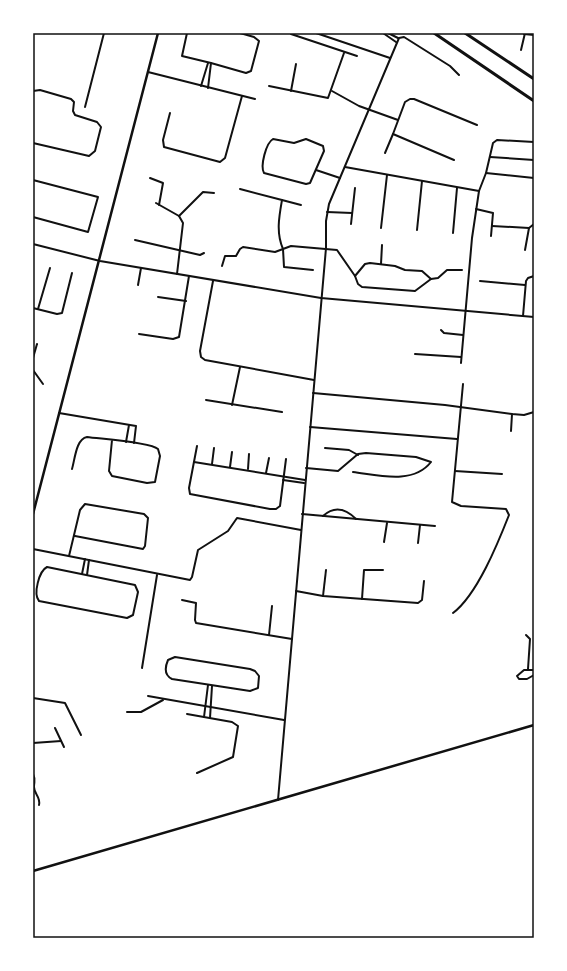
<svg xmlns="http://www.w3.org/2000/svg" width="567" height="971" viewBox="0 0 567 971" font-family="Spectral,serif">
	<style>
		.lines { fill: none; stroke-linecap: round; stroke-linejoin: round }
		.minor { stroke: #111; stroke-width: 2 }
		.tertiary { stroke: #111; stroke-width: 2.5 }
		.secondary { stroke: #111; stroke-width: 3 }
		.neatline { fill: none; stroke: #111; stroke-width: 1.5 }
	</style>
	<rect width="100%" height="100%" fill="#fff"/>
	<g class="lines">
		<g class="minor">
			<polyline points="187,33 182,56 211,63 208,88"/>
			<polyline points="316,33 390,58"/>
			<polyline points="383,33 396,42"/>
			<polyline points="388,33 398,38"/>
			<polyline points="291,34 357,56"/>
			<polyline points="524,34 534,35"/>
			<polyline points="521,50 525,33"/>
			<polyline points="211,63 246,73 251,71 259,41 254,37 240,33"/>
			<polyline points="148,72 255,99"/>
			<polyline points="201,86 208,63"/>
			<polyline points="269,86 328,98 344,53"/>
			<polyline points="33,91 40,90 71,99 74,102 73,111 75,115 97,122 101,127 95,151 89,156 33,143"/>
			<polyline points="291,91 296,64"/>
			<polyline points="332,91 359,106 398,120"/>
			<polyline points="85,107 104,33"/>
			<polyline points="170,113 163,140 164,147 220,162 225,158 242,96"/>
			<path d="M 273,139 L 294,143 L 306,139 L 323,146 L 324,151 L 310,183 L 306,184 L 264,173 C 260,166 266,143 273,139 Z"/>
			<polyline points="385,153 393,134"/>
			<polyline points="490,157 534,160"/>
			<polyline points="454,160 393,134 405,102 410,99 414,99 477,125"/>
			<polyline points="345,167 479,191"/>
			<polyline points="316,170 340,178"/>
			<polyline points="486,173 534,178"/>
			<polyline points="150,178 163,183 159,205"/>
			<polyline points="33,180 98,197 88,232 33,217"/>
			<polyline points="282,200 301,205"/>
			<polyline points="156,203 179,216 183,223 177,274"/>
			<polyline points="476,209 493,213 491,236"/>
			<polyline points="327,212 352,213"/>
			<polyline points="179,216 203,192 214,193"/>
			<polyline points="351,224 355,188"/>
			<polyline points="492,226 529,228 534,224"/>
			<polyline points="381,228 387,175"/>
			<polyline points="417,230 422,181"/>
			<polyline points="453,233 457,188"/>
			<polyline points="135,240 200,255 204,253"/>
			<polyline points="33,244 100,261 321,298 534,317"/>
			<polyline points="525,250 529,228"/>
			<polyline points="381,264 382,245"/>
			<path d="M 222,266 L 225,256 L 236,256 L 240,249 L 243,247 L 275,252 L 283,249 C 276,233 279,217 282,200 L 240,189"/>
			<polyline points="313,270 284,267 283,249 291,246 337,250 355,276 358,284 362,287 415,291 431,279"/>
			<polyline points="355,276 365,264 370,263 395,266 405,270 422,271 431,279 438,278 447,270 462,270"/>
			<polyline points="213,281 200,351 201,357 205,360 314,380"/>
			<polyline points="480,281 525,285"/>
			<polyline points="138,285 141,268"/>
			<polyline points="158,297 186,301"/>
			<polyline points="33,308 57,314 62,313 72,273"/>
			<polyline points="38,309 50,268"/>
			<polyline points="523,316 526,281 528,278 534,276"/>
			<polyline points="441,330 444,333 463,335"/>
			<polyline points="139,334 173,339 179,337 189,276"/>
			<polyline points="415,354 461,357"/>
			<polyline points="33,358 37,344"/>
			<polyline points="461,363 472,238 479,191 486,173 493,143 497,140 534,142"/>
			<polyline points="33,370 43,384"/>
			<polyline points="313,393 445,405 512,414 524,415 534,412"/>
			<polyline points="206,400 282,412"/>
			<polyline points="232,405 240,367"/>
			<polyline points="59,413 136,426 134,443"/>
			<polyline points="310,427 457,439"/>
			<polyline points="511,431 512,414"/>
			<polyline points="126,442 129,425"/>
			<polyline points="197,446 189,488 190,494 270,509 276,509 280,506 286,459"/>
			<polyline points="325,448 349,450 358,455"/>
			<polyline points="194,462 305,480"/>
			<polyline points="212,464 214,448"/>
			<polyline points="230,467 232,452"/>
			<path d="M 306,468 L 338,471 L 358,454 L 366,453 L 416,457 L 431,462 C 413,485 378,475 353,472"/>
			<path d="M 72,469 C 75,459 76,439 87,437 C 101,439 149,442 158,449 L 160,456 L 155,482 L 147,483 L 112,476 L 109,471 L 112,440"/>
			<polyline points="248,469 249,454"/>
			<polyline points="455,471 502,474"/>
			<polyline points="266,473 269,458"/>
			<polyline points="283,480 304,483"/>
			<polyline points="302,514 435,526"/>
			<path d="M 323,516 C 335,505 346,509 356,519"/>
			<polyline points="384,542 387,523"/>
			<polyline points="418,543 420,525"/>
			<polyline points="33,549 190,580 192,577 198,550 228,531 237,518 301,530"/>
			<polyline points="69,556 80,510 85,504 144,514 148,518 145,546 143,549 75,536"/>
			<path d="M 47,567 L 135,585 L 138,592 L 133,615 L 127,618 L 39,601 C 33,594 39,571 47,567 Z"/>
			<polyline points="82,574 85,559"/>
			<polyline points="87,575 89,560"/>
			<polyline points="296,591 323,596 418,603 422,600 424,581"/>
			<polyline points="323,596 326,570"/>
			<polyline points="362,599 364,570 383,570"/>
			<polyline points="182,600 196,603 195,620 196,623 292,639"/>
			<path d="M 453,613 C 477,595 498,543 509,515 L 506,509 L 461,506 L 452,502 L 463,384"/>
			<polyline points="269,635 272,606"/>
			<polyline points="526,635 530,639 528,669"/>
			<path d="M 175,657 L 250,669 L 255,671 L 259,676 L 258,688 L 250,691 L 172,679 C 164,675 165,667 168,660 Z"/>
			<polyline points="142,668 157,575"/>
			<polyline points="534,670 524,670 517,676 519,679 527,679 534,675"/>
			<polyline points="148,696 284,720"/>
			<polyline points="33,698 65,703 81,735"/>
			<polyline points="127,712 141,712 163,700"/>
			<polyline points="187,714 232,722 238,726 233,757 197,773"/>
			<polyline points="204,717 208,685"/>
			<polyline points="210,718 212,686"/>
			<polyline points="55,728 64,747"/>
			<polyline points="33,743 61,741"/>
			<path d="M 33,774 C 36,780 34,781 34,787 C 34,794 41,797 39,805"/>
			<polyline points="278,800 326,248 326,221 329,204 399,38 404,37 450,66 459,75"/>
		</g>
		<g class="tertiary">
			<polyline points="33,514 158,33"/>
			<polyline points="33,871 534,725"/>
		</g>
		<g class="secondary">
			<polyline points="434,33 534,101"/>
			<polyline points="465,33 534,79"/>
		</g>
	</g>
	<rect width="567" height="971" fill="none" stroke="#ffffff" stroke-width="68"/>
	<rect x="34" y="34" width="499" height="903" class="neatline"/>
</svg>
